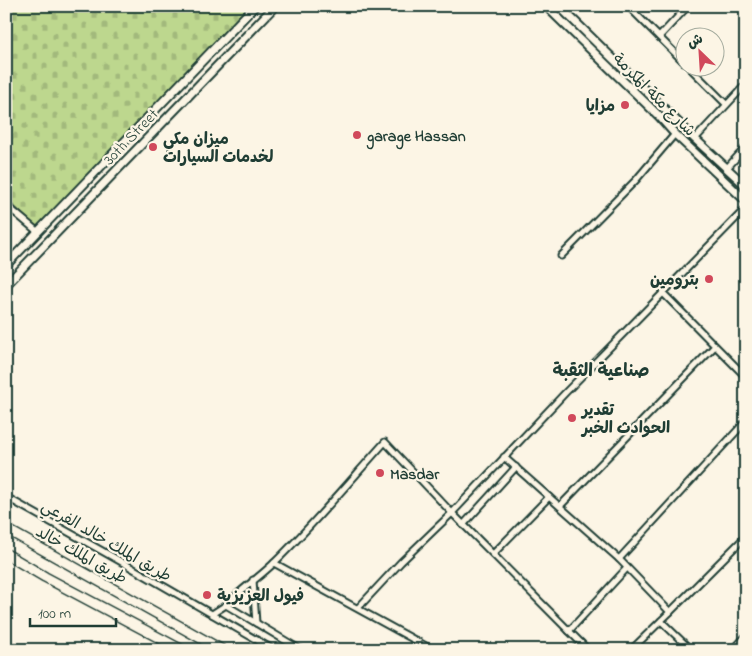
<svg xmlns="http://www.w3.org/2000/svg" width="752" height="656" viewBox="0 0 752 656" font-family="'Indie Flower','Playpen Sans Arabic',sans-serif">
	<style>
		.cemetery { fill: url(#cemetery-stones); stroke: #6e8a61 }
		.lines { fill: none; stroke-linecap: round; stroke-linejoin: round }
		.street-casing { stroke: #1f3d34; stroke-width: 9 }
		.secondary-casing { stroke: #1f3d34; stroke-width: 11 }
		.highway-casing { stroke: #1f3d34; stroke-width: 12 }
		.street { stroke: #fcf5e5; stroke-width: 5 }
		.secondary { stroke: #fcf5e5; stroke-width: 7 }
		.highway { stroke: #fcf5e5; stroke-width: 9 }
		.poi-dot { fill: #d1495b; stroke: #fcf5e5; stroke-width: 2 }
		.labels { text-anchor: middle; stroke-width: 4.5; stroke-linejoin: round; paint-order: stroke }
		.street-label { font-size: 16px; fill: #1f3d34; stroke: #fcf5e5 }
		.poi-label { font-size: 16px; font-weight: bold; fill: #1f3d34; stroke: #fcf5e5; text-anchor: start }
		.neighbourhood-label { font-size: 18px; font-weight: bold; fill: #1f3d34; stroke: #fcf5e5 }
	</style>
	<defs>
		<pattern id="cemetery-stones" width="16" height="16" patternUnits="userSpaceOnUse" patternTransform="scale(1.25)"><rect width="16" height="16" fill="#bdd78e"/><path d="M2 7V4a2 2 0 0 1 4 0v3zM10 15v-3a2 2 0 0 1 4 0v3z" fill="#a2b97b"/></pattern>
	</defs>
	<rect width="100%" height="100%" fill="#fcf5e5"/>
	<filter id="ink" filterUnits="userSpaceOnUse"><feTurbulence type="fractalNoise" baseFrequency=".02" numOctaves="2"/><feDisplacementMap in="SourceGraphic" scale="10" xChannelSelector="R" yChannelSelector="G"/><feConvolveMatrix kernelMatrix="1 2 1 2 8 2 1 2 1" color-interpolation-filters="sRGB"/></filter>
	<g filter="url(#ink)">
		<polygon class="cemetery" points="6,6 248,6 37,227 6,198"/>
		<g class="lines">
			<g class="street-casing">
				<g id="street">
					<polyline points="628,6 684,62"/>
					<polyline points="659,37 688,6"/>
					<polyline points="690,68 726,104"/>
					<polyline points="695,139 746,84"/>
					<polyline points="727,168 746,147"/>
					<polyline points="6,205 38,232"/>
					<polyline points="746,208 663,293 746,377"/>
					<polyline points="6,252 13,258"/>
					<polyline points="561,256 636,180 675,134"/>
					<polyline points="504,457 619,559 670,612"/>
					<polyline points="6,497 120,561 274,650"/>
					<polyline points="560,506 715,346"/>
					<polyline points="463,525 516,467"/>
					<polyline points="493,554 549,497"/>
					<polyline points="619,559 746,421"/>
					<polyline points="274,563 433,650"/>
					<polyline points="253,580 256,623"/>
					<polyline points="358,608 401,562 452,513 566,392 663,293"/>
					<polyline points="212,614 226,605"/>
					<polyline points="661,621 691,650"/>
					<polyline points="569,631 627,568"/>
					<polyline points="6,643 19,650"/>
					<path d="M 301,650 L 226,605 C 241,589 260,577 275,562 C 314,524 349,482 385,442 L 452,513 L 588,650"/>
					<polyline points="575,650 581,643"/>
					<polyline points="631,650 670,612 746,536"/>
					<polyline points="733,650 746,636"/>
				</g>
			</g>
			<g class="secondary-casing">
				<g id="secondary">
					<polyline points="546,6 660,117 675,134 746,201"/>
					<polyline points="559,6 695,139 746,186"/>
					<polyline points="6,265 255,6"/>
					<polyline points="6,285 275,6"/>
				</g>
			</g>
			<g class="highway-casing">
				<g id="highway">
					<polyline points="6,529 222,650"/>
					<polyline points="6,554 45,577 182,650"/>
				</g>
			</g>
			<use href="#street" class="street"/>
			<use href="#secondary" class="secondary"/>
			<use href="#highway" class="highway"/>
		</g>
	</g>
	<g class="poi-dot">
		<circle cx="625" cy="105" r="5"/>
		<circle cx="357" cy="135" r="5"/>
		<circle cx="153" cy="147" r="5"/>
		<circle cx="709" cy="279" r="5"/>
		<circle cx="572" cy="418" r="5"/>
		<circle cx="380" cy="473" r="5"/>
		<circle cx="207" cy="595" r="5"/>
	</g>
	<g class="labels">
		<g class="street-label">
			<text transform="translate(655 94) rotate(45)" y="6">شارع مكة المكرمة</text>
			<text transform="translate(130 136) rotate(-46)" y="6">30th Street</text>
			<text transform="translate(107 540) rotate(30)" y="6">طريق الملك خالد الفرعي</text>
			<text transform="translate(82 554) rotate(29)" y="6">طريق الملك خالد</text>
		</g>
		<g class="poi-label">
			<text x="615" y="111" text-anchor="end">مزايا</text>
			<text x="367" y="141">garage Hassan</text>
			<text x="163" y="144">ميزان مكي<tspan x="163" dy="18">لخدمات السيارات</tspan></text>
			<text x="699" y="285" text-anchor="end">بترومين</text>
			<text x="582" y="415">تقدير<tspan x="582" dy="18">الحوادث الخبر</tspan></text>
			<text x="390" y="479">Masdar</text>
			<text x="217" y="601">فيول العزيزية</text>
		</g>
		<g class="neighbourhood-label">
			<text x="601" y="376">صناعية الثقبة</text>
		</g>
	</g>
	<rect width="752" height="656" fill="none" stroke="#fcf5e5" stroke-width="25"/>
	<rect x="12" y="12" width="727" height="631" fill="none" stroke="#1f3d34" stroke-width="2" filter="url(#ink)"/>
	<g transform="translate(700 52) rotate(335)"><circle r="24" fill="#fcf5e5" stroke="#a4ab9e"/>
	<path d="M0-4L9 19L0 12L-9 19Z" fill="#d1495b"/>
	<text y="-8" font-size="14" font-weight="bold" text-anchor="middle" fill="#1f3d34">ش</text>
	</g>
	<path d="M30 618v8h86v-8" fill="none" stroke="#1f3d34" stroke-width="2.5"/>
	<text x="38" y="618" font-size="15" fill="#1f3d34" stroke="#fcf5e5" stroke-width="4" paint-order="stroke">100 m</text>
</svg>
